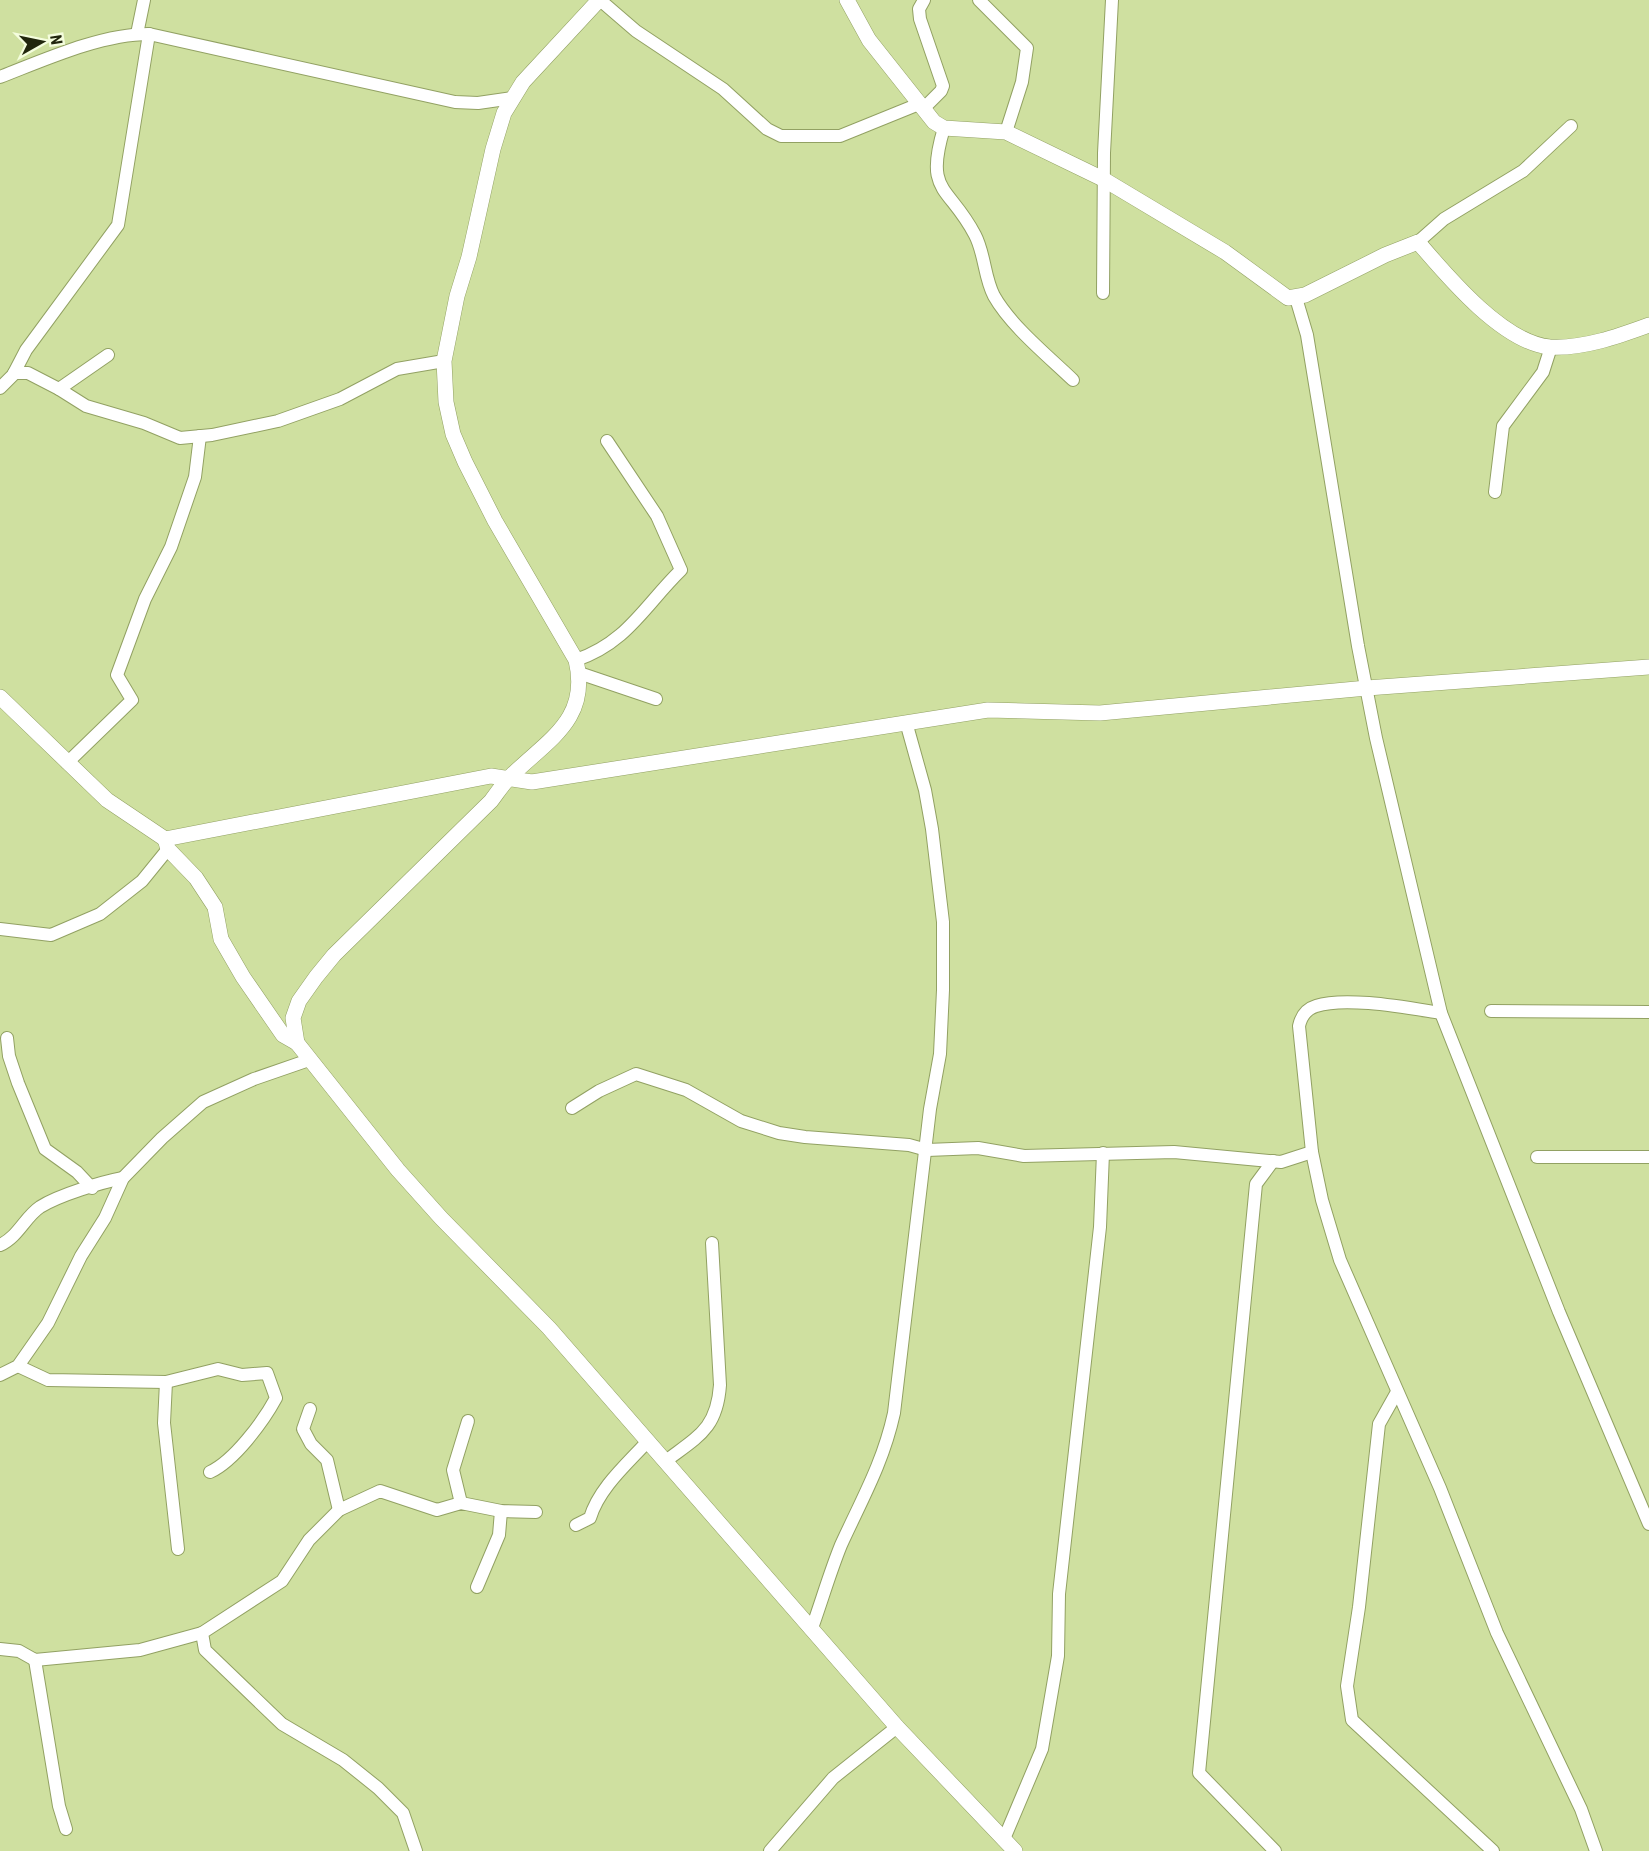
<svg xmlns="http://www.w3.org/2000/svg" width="1649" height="1851" viewBox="0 0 1649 1851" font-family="'Roboto Condensed',sans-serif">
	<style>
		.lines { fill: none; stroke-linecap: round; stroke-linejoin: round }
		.minor-casing { stroke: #92a163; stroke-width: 14 }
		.tertiary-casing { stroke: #92a163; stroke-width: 16 }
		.minor { stroke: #fff; stroke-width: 12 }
		.tertiary { stroke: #fff; stroke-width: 15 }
	</style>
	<rect width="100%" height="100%" fill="#cfe0a0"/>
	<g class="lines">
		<g class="minor-casing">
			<g id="minor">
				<polyline points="600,0 636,31 723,89 767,129 781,136 840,136 919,104"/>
				<polyline points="979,0 1027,48 1022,82 1006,132"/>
				<polyline points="137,34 144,0"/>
				<path d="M 0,77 C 44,60 101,34 149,34 L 455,102 L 478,103 L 513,98"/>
				<polyline points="923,109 941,91 943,86 920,19 919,9 924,0"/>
				<path d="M 944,128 C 924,194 949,185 975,235 C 985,254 984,277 994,296 C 1011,326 1048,356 1073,380"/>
				<polyline points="1418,242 1444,219 1523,171 1571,126"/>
				<polyline points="1103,293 1104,153 1112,0"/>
				<polyline points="1296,298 1307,335 1358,646 1376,738 1441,1013 1559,1312 1649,1524"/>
				<polyline points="14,373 28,373 59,389 108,355"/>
				<polyline points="0,388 13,375 26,350 118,225 149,34"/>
				<polyline points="59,389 86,406 144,423 180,438 212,435 278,421 340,399 397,369 444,361"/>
				<polyline points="1495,492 1503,426 1543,372 1551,347"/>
				<path d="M 576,660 C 627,643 645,605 681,570 L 657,516 L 607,441"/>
				<polyline points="579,673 656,699"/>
				<polyline points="67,763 132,700 117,675 145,599 171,547 195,477 200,436"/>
				<polyline points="0,929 51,935 100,914 142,881 168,849"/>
				<polyline points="1491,1011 1649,1012"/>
				<path d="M 1441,1013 C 1408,1008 1346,996 1316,1006 C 1306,1009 1301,1017 1299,1026 L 1312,1152 L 1322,1200 L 1340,1260 L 1440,1488 L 1497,1633 L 1581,1809 L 1596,1851"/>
				<polyline points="7,1038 9,1056 18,1083 45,1149 77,1172 92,1188"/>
				<polyline points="572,1108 599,1091 636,1074 686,1090 741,1121 779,1133 805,1137 909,1145 927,1150 978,1148 1024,1156 1174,1152 1281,1162 1312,1152"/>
				<polyline points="1537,1157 1649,1157"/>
				<polyline points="1273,1161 1256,1184 1199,1773 1275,1851"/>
				<path d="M 0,1245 C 18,1237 25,1217 40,1207 C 59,1195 102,1182 123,1178"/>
				<path d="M 18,1366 L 48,1380 L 166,1382 L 218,1369 L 242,1375 L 267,1373 L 276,1398 C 263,1422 234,1461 210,1472"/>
				<polyline points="0,1375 18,1366 48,1323 81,1256 105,1218 123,1178 162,1138 203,1102 254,1079 309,1060"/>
				<polyline points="166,1382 164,1423 178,1549"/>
				<polyline points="1397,1392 1379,1424 1359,1607 1347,1686 1352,1720 1493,1851"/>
				<polyline points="310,1409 303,1429 311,1444 327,1460 339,1510"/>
				<path d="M 667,1460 C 699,1436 717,1428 720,1385 L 712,1243"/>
				<polyline points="461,1503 453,1470 468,1421"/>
				<path d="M 576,1525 L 590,1518 C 599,1488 627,1464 648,1441"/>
				<polyline points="477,1587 499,1535 501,1511"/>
				<path d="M 812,1628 C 822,1600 830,1572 841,1545 C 862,1499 883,1463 894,1413 L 930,1109 L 940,1054 L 943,990 L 943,922 L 932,829 L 925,790 L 906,722"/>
				<polyline points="0,1649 19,1651 35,1660 140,1650 202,1633"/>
				<polyline points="35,1660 59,1806 66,1829"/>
				<polyline points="1004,1839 1042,1749 1058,1656 1059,1594 1100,1227 1103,1153"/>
				<polyline points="416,1851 403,1813 378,1788 343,1760 282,1724 205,1650 202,1633 282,1581 309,1540 339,1510 380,1491 437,1510 461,1503 501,1511 536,1512"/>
				<polyline points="770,1851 833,1778 897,1727"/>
			</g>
		</g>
		<g class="tertiary-casing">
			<g id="tertiary">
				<path d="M 599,0 L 523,82 L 504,113 L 493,149 L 469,257 L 457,296 L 444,361 L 446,402 L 453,434 L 465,462 L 495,521 L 576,660 C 590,719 549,739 512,775 C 504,782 498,792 491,801 L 334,955 L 316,977 L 299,1001 L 293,1018 L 297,1043 L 398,1170 L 441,1218 L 549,1328 L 897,1727 L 1015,1851"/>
				<path d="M 847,0 L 869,40 L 934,122 L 944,128 L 1006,132 L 1103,179 L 1225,252 L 1288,298 L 1305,295 L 1385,255 L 1418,242 C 1447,276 1503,343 1550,347 C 1583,349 1619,336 1649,325"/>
				<polyline points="0,697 107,800 165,839 491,776 532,782 988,710 1100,713 1367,688 1649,667"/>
				<polyline points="165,839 168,849 196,878 215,907 221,939 243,977 283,1035 297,1043"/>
			</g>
		</g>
		<use href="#minor" class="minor"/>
		<use href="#tertiary" class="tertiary"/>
	</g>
	<g transform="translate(42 42) rotate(81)" stroke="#f4fddd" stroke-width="4.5" paint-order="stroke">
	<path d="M0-4.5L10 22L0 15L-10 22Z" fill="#21260d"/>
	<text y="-9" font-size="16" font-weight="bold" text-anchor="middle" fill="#21260d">N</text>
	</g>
</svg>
